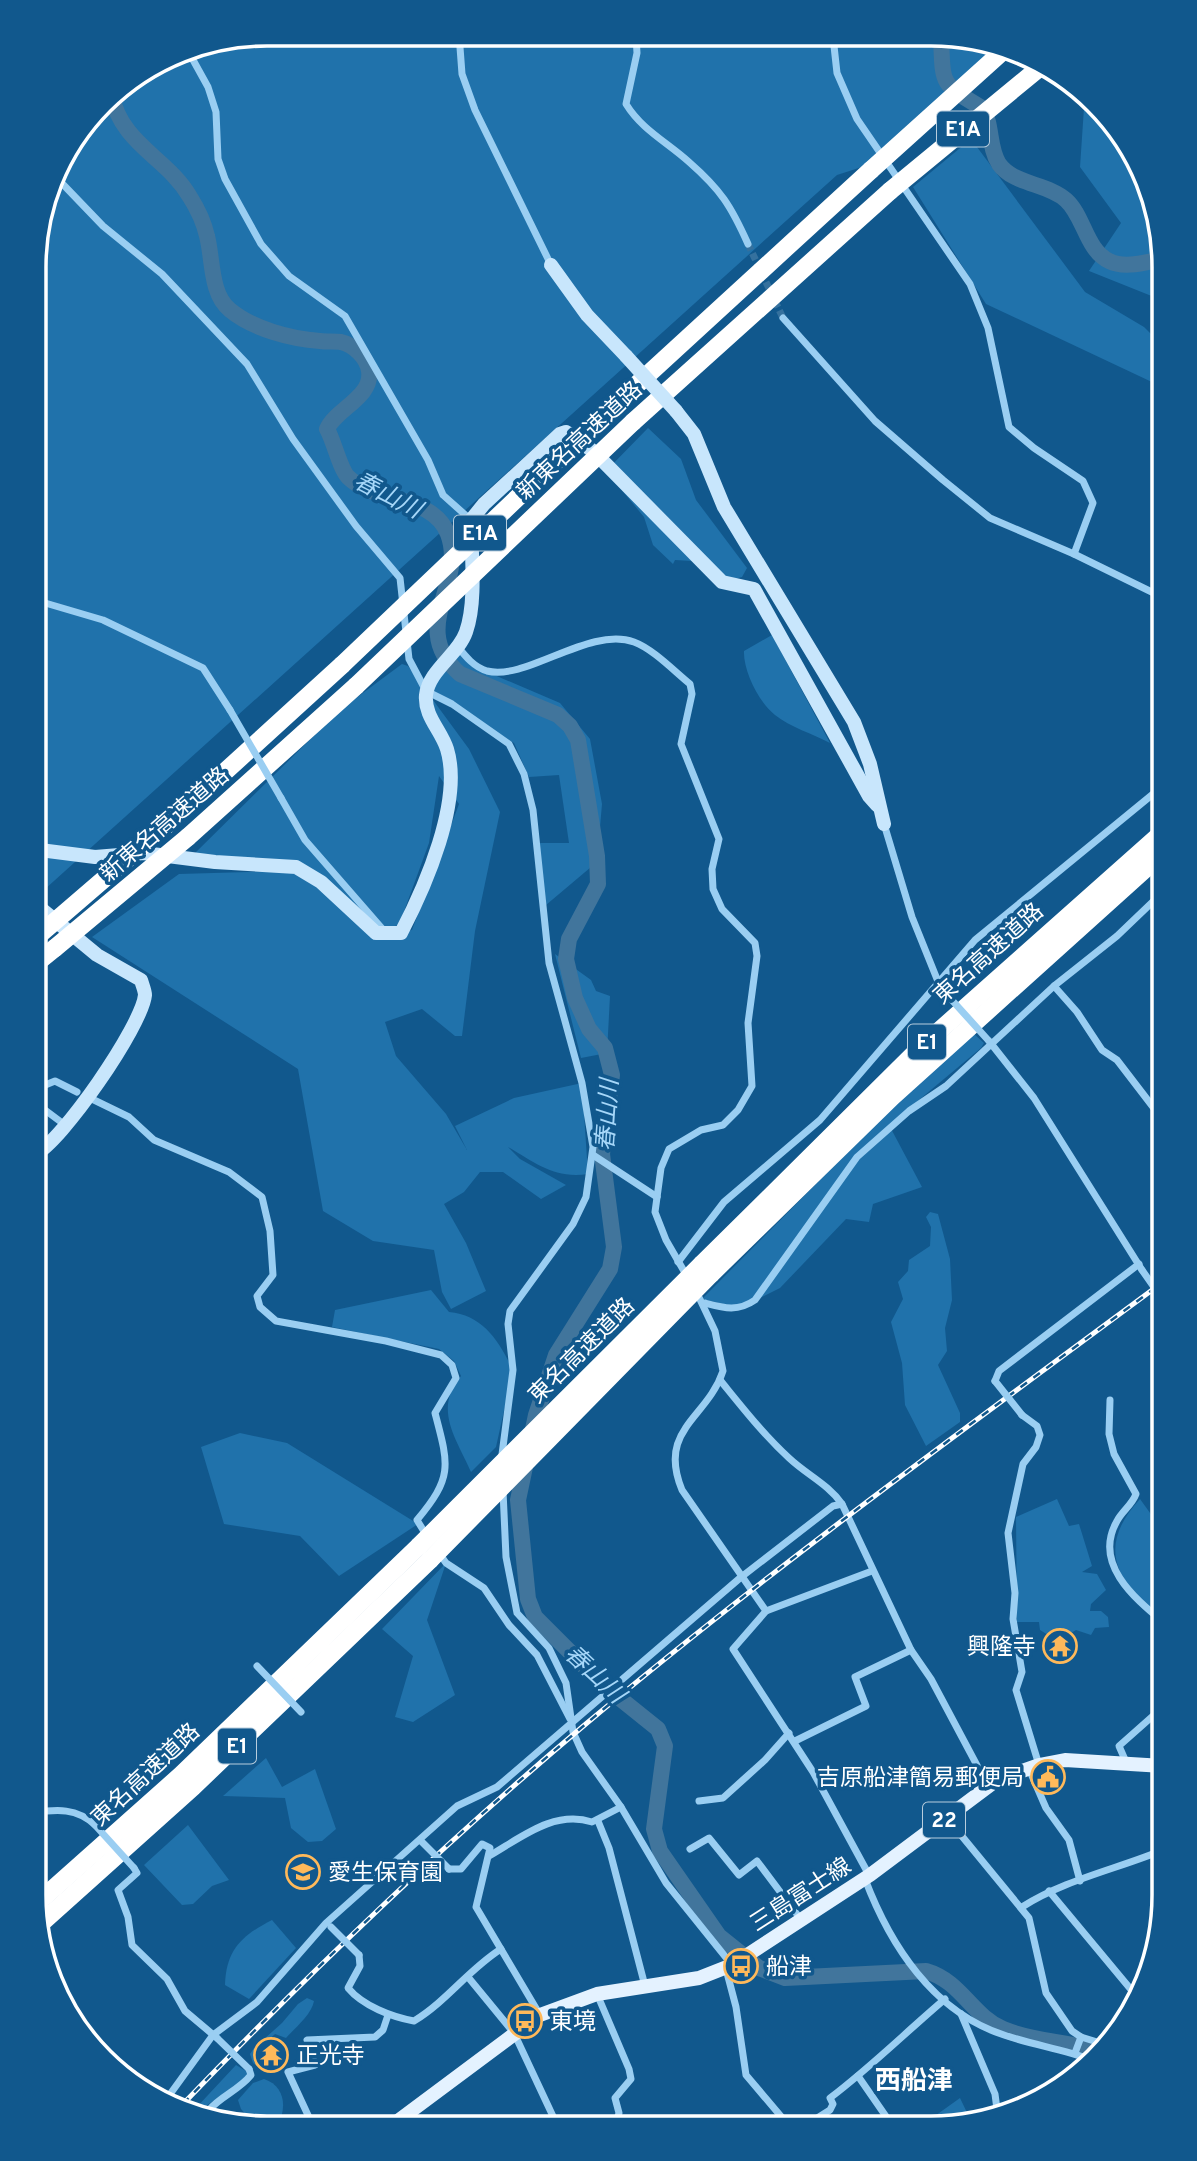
<svg xmlns="http://www.w3.org/2000/svg" width="1197" height="2161" viewBox="0 0 1197 2161" font-family="Overpass,'Noto Sans JP',sans-serif">
	<style>
		.green { fill: #2072ab }
		.lines { fill: none; stroke-linecap: round; stroke-linejoin: round }
		.river { stroke: #41759c; stroke-width: 16 }
		.street-tunnel { stroke: #35719e; stroke-width: 7; stroke-dasharray: 7 3.5; stroke-linecap: butt }
		.street { stroke: #9acef2; stroke-width: 7 }
		.secondary { stroke: #c8e6fc; stroke-width: 14 }
		.primary { stroke: #e4f2ff; stroke-width: 14 }
		.highway { stroke: #fff; stroke-width: 18 }
		.rail-casing { stroke: #fff; stroke-width: 5 }
		.rail { stroke: #11588d; stroke-width: 2.5; stroke-dasharray: 8; stroke-linecap: butt }
		.street-bridge { stroke: #9acef2; stroke-width: 7 }
		.secondary-bridge { stroke: #c8e6fc; stroke-width: 14 }
		.highway-bridge { stroke: #fff; stroke-width: 18 }
		.labels { text-anchor: middle; stroke-width: 7; stroke-linejoin: round; paint-order: stroke }
		.shield { fill: #11588d; stroke: #b8cddd; stroke-width: 2 }
		.shield-label { font-size: 21px; font-weight: bold; fill: #fff }
		.street-label { font-size: 23px; fill: #fff; stroke: #11588d }
		.poi-label { font-size: 23px; fill: #fff; stroke: #11588d; text-anchor: start }
		.water-label { font-size: 24px; font-style: italic; fill: #a6d7f9; stroke: #11588d }
		.quarter-label { font-size: 26px; font-weight: bold; fill: #fff; stroke: #11588d }
		.rim { fill: none; stroke: #fff; stroke-width: 3.5 }
	</style>
	<rect width="100%" height="100%" fill="#11588d"/>
	<g class="green">
		<polygon points="267,33 975,38 998,49 868,165 837,175 34,899 35,237 58,163 112,91 178,51"/>
		<polygon points="1085,93 1151,191 1164,267 1164,301 1089,271 1121,223 1080,167"/>
		<polygon points="971,139 1085,292 1144,327 1164,347 1164,409 1154,383 986,304 913,187"/>
		<polygon points="648,428 681,459 696,500 747,568 742,577 724,582 692,561 675,560 673,564 653,545 644,517 606,471"/>
		<path d="M 772,635 L 830,743 C 813,734 790,727 775,715 C 759,703 743,670 744,651 Z"/>
		<polygon points="455,650 478,668 560,703 590,739 602,804 597,862 546,905 538,843 569,843 559,775 529,777 514,743 430,690"/>
		<path d="M 402,664 L 408,666 L 469,749 L 500,812 L 475,931 L 462,1036 L 455,1036 L 422,1009 L 385,1022 L 396,1056 L 446,1114 L 467,1150 L 455,1126 L 514,1098 L 582,1083 L 588,1174 C 554,1179 536,1163 508,1147 L 520,1159 L 566,1185 L 541,1199 L 503,1172 L 480,1172 L 464,1192 L 444,1204 L 466,1243 L 486,1291 L 451,1309 L 442,1292 L 434,1250 L 373,1241 L 323,1211 L 298,1069 L 92,937 L 179,874 L 282,871 L 305,876 L 373,937 L 412,930 L 459,804 L 439,776 L 429,843 L 399,925 L 383,929 L 309,867 L 192,856 L 340,710 Z"/>
		<polygon points="555,954 591,980 596,991 610,996 607,1053 581,1058"/>
		<polygon points="974,1034 984,1043 981,1048 889,1125 922,1187 873,1204 869,1222 846,1219 780,1288 740,1308 702,1299 925,1074"/>
		<polygon points="930,1212 938,1214 950,1259 952,1300 945,1328 947,1351 938,1365 960,1413 960,1422 926,1446 905,1405 902,1363 891,1322 903,1299 898,1282 908,1271 909,1260 930,1246 931,1227 926,1217"/>
		<path d="M 431,1290 L 449,1312 C 483,1315 499,1341 513,1370 L 496,1447 L 471,1472 C 456,1438 433,1409 461,1376 L 454,1361 L 439,1349 L 332,1327 L 335,1310 Z"/>
		<polygon points="240,1433 287,1443 418,1524 339,1576 300,1536 224,1524 201,1447"/>
		<polygon points="1057,1499 1069,1526 1079,1524 1092,1566 1082,1572 1097,1574 1106,1590 1091,1604 1090,1611 1101,1611 1108,1617 1109,1627 1095,1628 1091,1635 1076,1630 1066,1636 1063,1628 1048,1635 1040,1630 1039,1622 1017,1622 1016,1517"/>
		<path d="M 1140,1499 L 1163,1531 L 1163,1606 L 1154,1610 C 1110,1576 1101,1541 1140,1499 Z"/>
		<polygon points="446,1563 427,1620 455,1695 413,1722 395,1717 413,1656 382,1629"/>
		<polygon points="266,1758 282,1787 315,1769 336,1829 322,1841 308,1842 291,1828 285,1798 223,1796"/>
		<polygon points="188,1825 229,1880 212,1886 193,1904 182,1905 144,1865"/>
		<path d="M 272,1920 L 296,1948 L 249,1999 L 225,1985 C 226,1949 243,1935 272,1920 Z"/>
		<path d="M 307,1998 L 314,2001 C 312,2014 295,2028 286,2038 L 275,2034 L 261,2047 L 259,2057 L 264,2065 L 261,2069 L 253,2063 L 250,2054 L 254,2048 L 282,2023 L 298,2004 Z"/>
		<polygon points="236,2065 251,2074 206,2106 204,2112 195,2109"/>
		<path d="M 264,2079 C 286,2086 287,2110 277,2126 L 256,2126 L 241,2109 L 238,2100 L 253,2083 Z"/>
		<polygon points="960,2098 971,2121 927,2128 934,2122 932,2118"/>
	</g>
	<g class="lines">
		<g class="river">
			<path d="M 941,37 C 943,86 940,83 982,108 C 993,124 988,147 999,164 C 1014,185 1047,183 1066,200 C 1084,216 1086,250 1109,261 C 1125,269 1146,262 1162,259"/>
			<path d="M 111,93 C 121,145 167,157 190,197 C 197,208 204,223 207,236 C 213,259 210,294 230,310 C 253,329 291,339 320,341 C 327,342 335,341 341,342 C 354,345 367,358 369,371 C 373,397 336,409 327,429 C 334,441 340,469 348,477 C 375,504 432,494 448,534 C 467,584 407,628 460,674 L 558,715 L 570,726 L 578,740 L 597,856 L 598,884 L 569,939 L 566,959 L 575,998 L 589,1029 L 605,1048 L 612,1075 L 602,1154 L 614,1247 L 610,1269 L 556,1355 L 536,1415 L 518,1500 L 528,1599 L 535,1617 L 602,1684 L 658,1729 L 665,1746 L 654,1829 L 660,1851 L 719,1936 L 759,1968 L 785,1978 L 926,1971 C 961,1981 972,2016 1003,2029 C 1034,2042 1069,2041 1100,2052"/>
		</g>
		<polyline class="street-tunnel" points="748,244 783,318"/>
		<g class="street">
			<polyline points="459,34 462,74 475,110 551,265"/>
			<path d="M 636,36 L 637,53 L 626,104 C 642,130 667,142 689,162 C 721,190 731,206 748,244"/>
			<polyline points="187,49 208,87 216,112 218,159 225,179 261,244 289,276 345,316 428,460 443,495 471,520"/>
			<polyline points="54,175 103,226 162,274 247,364 293,439 356,526 400,578 409,659 426,691 452,704 509,744 524,774 533,810 549,963 582,1083 593,1147 586,1197 573,1224 510,1311 508,1324 513,1370 501,1462"/>
			<polyline points="783,318 875,421 943,480 990,518 1074,554 1093,503 1083,481 1034,448 1009,427 988,328 970,284 857,119 837,73 833,37"/>
			<polyline points="1074,554 1164,598"/>
			<polyline points="35,600 103,620 203,668 230,710"/>
			<path d="M 458,647 C 466,657 474,667 487,671 C 527,681 589,626 634,642 C 653,649 674,671 690,684 L 692,694 L 681,744 L 719,839 L 712,869 L 713,889 L 722,909 L 755,943 L 757,956 L 748,1023 L 752,1086 L 738,1110 L 723,1125 L 701,1130 L 669,1149 L 661,1168 L 655,1212 L 666,1240 L 688,1278"/>
			<polyline points="281,798 305,840 386,933"/>
			<polyline points="884,824 912,917 939,984"/>
			<polyline points="1054,986 1077,1012 1102,1050 1117,1060 1163,1120"/>
			<polyline points="989,1041 1034,1098 1142,1270"/>
			<path d="M 94,1100 L 129,1117 L 154,1140 L 229,1172 L 262,1197 L 270,1231 L 273,1275 L 257,1296 L 260,1307 L 276,1321 L 386,1341 L 441,1355 L 452,1365 L 456,1378 L 435,1413 C 449,1466 453,1477 417,1520 L 428,1538"/>
			<polyline points="65,1125 37,1104 38,1088 55,1081 77,1092"/>
			<polyline points="593,1155 657,1197"/>
			<polyline points="678,1262 724,1202 820,1120 975,940 1164,785"/>
			<path d="M 696,1291 L 715,1331 L 723,1371 C 707,1419 657,1429 682,1490 L 766,1611 L 733,1649 L 813,1772 L 869,1875"/>
			<path d="M 705,1303 C 724,1308 738,1312 755,1300 L 857,1157 L 909,1111 L 946,1086 L 1054,986 L 1117,936 L 1164,891"/>
			<path d="M 720,1380 C 742,1407 763,1434 789,1458 C 807,1475 828,1484 842,1504 L 911,1650 L 931,1679 L 988,1786"/>
			<polyline points="995,1381 999,1371 1139,1264"/>
			<path d="M 1110,1400 L 1109,1434 L 1114,1454 L 1136,1494 C 1132,1505 1122,1511 1117,1521 C 1093,1563 1133,1597 1163,1622"/>
			<polyline points="1022,1415 1037,1426 1040,1435 1036,1447 1023,1464 1008,1533 1015,1593 1013,1619 1022,1672 1016,1690 1039,1765"/>
			<polyline points="503,1491 506,1557 517,1613 549,1648 566,1683 573,1732 582,1752 621,1807 666,1883 732,1965"/>
			<polyline points="439,1553 446,1563 484,1588 509,1625 537,1655 570,1719"/>
			<polyline points="766,1611 872,1571"/>
			<polyline points="795,1741 866,1706 855,1677 911,1650"/>
			<polyline points="1126,1762 1119,1746 1163,1707"/>
			<polyline points="1029,1769 1046,1808 1069,1840 1080,1881"/>
			<polyline points="699,1801 723,1798 765,1760 789,1733"/>
			<path d="M 33,1813 C 57,1809 77,1808 95,1825"/>
			<polyline points="947,1818 1029,1918 1046,1993 1072,2031 1081,2037 1075,2053"/>
			<polyline points="598,1821 609,1848 645,1986"/>
			<polyline points="690,1849 709,1838 739,1875 757,1861 802,1921"/>
			<path d="M 489,1856 C 522,1837 554,1810 592,1822 L 621,1807"/>
			<polyline points="134,1868 137,1873 118,1890 128,1917 132,1945 167,1979 185,2011 217,2038"/>
			<polyline points="449,1869 461,1869 482,1844 490,1848 476,1907 540,2015"/>
			<path d="M 865,1879 C 890,1945 933,2012 1004,2035 C 1033,2045 1063,2049 1092,2060"/>
			<polyline points="1049,1891 1138,1998"/>
			<path d="M 1022,1907 C 1064,1880 1117,1869 1163,1850"/>
			<path d="M 359,1955 L 360,1966 L 348,1988 C 363,2006 392,2017 414,2021 C 447,2001 469,1969 501,1949"/>
			<polyline points="726,1969 736,2007 746,2075 790,2127"/>
			<polyline points="468,1977 514,2033 558,2127"/>
			<polyline points="597,1994 629,2069 631,2079 615,2098 619,2113 615,2127"/>
			<polyline points="961,2014 995,2094 998,2117"/>
			<polyline points="1081,2037 1107,2045"/>
			<polyline points="858,2076 894,2128"/>
			<polyline points="168,2097 213,2035 257,2002 326,1923 457,1806 497,1787 740,1578 833,1506 842,1504"/>
			<path d="M 209,2114 L 209,2110 C 221,2096 239,2090 251,2075 L 249,2069"/>
			<polyline points="313,2126 288,2072 315,2065 307,2040 375,2037 383,2030 388,2015"/>
			<path d="M 803,2127 L 830,2110 L 833,2104 L 830,2098 C 871,2067 906,2032 945,1999"/>
		</g>
		<g class="secondary">
			<polyline points="551,265 587,315 626,356"/>
			<polyline points="676,411 694,434 724,507 854,722 870,764 884,824"/>
			<path d="M 34,852 L 40,850 L 95,857 L 144,853 L 215,862 L 296,867 L 321,882 L 376,933 L 401,933 C 425,887 463,801 447,749 C 441,730 424,716 426,695 C 429,670 458,655 466,632 C 477,601 471,553 471,520 L 484,504 L 560,434 L 566,432 L 593,451 L 722,582 L 754,589 L 869,796 L 877,805"/>
			<path d="M 34,1155 C 61,1143 142,1026 145,995 C 145,991 142,984 141,980 L 97,955 L 34,903"/>
		</g>
		<polyline class="primary" points="391,2126 540,2015 597,1994 699,1978 732,1965 870,1875 997,1780 1039,1765 1065,1760 1163,1766"/>
		<g class="highway">
			<polyline points="619,401 871,170"/>
			<polyline points="633,422 890,191"/>
			<polyline points="161,830 342,665"/>
			<polyline points="188,837 356,686"/>
			<polyline points="34,965 55,948"/>
			<polyline points="702,1264 921,1047 1164,831"/>
			<polyline points="711,1274 892,1097 1164,852"/>
			<polyline points="35,1905 181,1775 419,1546"/>
			<polyline points="38,1926 193,1787 430,1560"/>
		</g>
		<g class="rail-casing">
			<path id="rail" d="M 183,2104 C 310,1972 441,1846 581,1728 C 768,1571 967,1427 1163,1282"/>
		</g>
		<use href="#rail" class="rail"/>
		<g class="street-bridge">
			<polyline points="230,710 281,798"/>
			<polyline points="941,988 988,1040"/>
			<polyline points="1142,1270 1163,1300"/>
			<polyline points="995,1381 1022,1415"/>
			<polyline points="257,1666 301,1712"/>
			<polyline points="95,1825 134,1868"/>
			<polyline points="420,1840 449,1869"/>
			<polyline points="331,1927 359,1955"/>
			<polyline points="218,2039 249,2069"/>
		</g>
		<polyline class="secondary-bridge" points="626,356 676,411"/>
		<g class="highway-bridge">
			<polyline points="871,170 1003,51"/>
			<polyline points="890,191 1038,69"/>
			<polyline points="342,665 619,401"/>
			<polyline points="356,686 633,422"/>
			<polyline points="39,935 161,830"/>
			<polyline points="55,948 188,837"/>
			<polyline points="419,1546 702,1264"/>
			<polyline points="430,1560 711,1274"/>
		</g>
	</g>
	<defs>
		<g id="temple-ring" transform="scale(1.75)"><circle r="9.5" fill="#11588d" stroke="#ffb95a" stroke-width="1.5"/><path d="M0-6L5-2H3V0L6.5 2.5H4V6H1.5V3h-3V6H-4V2.5H-6.5L-3 0V-2H-5Z" fill="#ffb95a"/></g>
		<g id="civic-ring" transform="scale(1.75)"><circle r="9.5" fill="#11588d" stroke="#ffb95a" stroke-width="1.5"/><path d="M-.6-6.5H3V-4.5H.6V-3L4-1V1h2V6H-6V1h2V-1L-.6-3ZM-1.2 2.5V6h2.4V2.5Z" fill="#ffb95a"/></g>
		<g id="school-ring" transform="scale(1.75)"><circle r="9.5" fill="#11588d" stroke="#ffb95a" stroke-width="1.5"/><path d="M0-5L7-2L0 1L-7-2ZM-4 1L0 2.5L4 1V4Q0 6-4 4Z" fill="#ffb95a"/></g>
		<g id="bus-ring" transform="scale(1.75)"><circle r="9.5" fill="#11588d" stroke="#ffb95a" stroke-width="1.5"/><path d="M-5-6H5V4H4V6H2V4H-2V6H-4V4H-5ZM-3.5-4V0h7V-4ZM-3.5 1.2v1.5H-2V1.2ZM2 1.2v1.5H3.5V1.2Z" fill="#ffb95a"/></g>
	</defs>
	<g fill-rule="evenodd">
		<use href="#temple-ring" x="1060" y="1646"/>
		<use href="#civic-ring" x="1048" y="1777"/>
		<use href="#school-ring" x="303" y="1872"/>
		<use href="#bus-ring" x="741" y="1966"/>
		<use href="#bus-ring" x="525" y="2021"/>
		<use href="#temple-ring" x="271" y="2055"/>
	</g>
	<g class="labels">
		<g class="shield">
			<rect x="937" y="111.5" width="52" height="35" rx="5"/>
			<rect x="454" y="515.5" width="52" height="35" rx="5"/>
			<rect x="908" y="1024.5" width="38" height="35" rx="5"/>
			<rect x="218" y="1728.5" width="38" height="35" rx="5"/>
			<rect x="923" y="1802.5" width="42" height="35" rx="5"/>
		</g>
		<g class="shield-label">
			<text x="963" y="136">E1A</text>
			<text x="480" y="540">E1A</text>
			<text x="927" y="1049">E1</text>
			<text x="237" y="1753">E1</text>
			<text x="944" y="1827">22</text>
		</g>
		<g class="street-label">
			<text transform="translate(579 440) rotate(-43)" y="8">新東名高速道路</text>
			<text transform="translate(164 824) rotate(-41)" y="8">新東名高速道路</text>
			<text transform="translate(988 953) rotate(-42)" y="8">東名高速道路</text>
			<text transform="translate(581 1350) rotate(-45)" y="8">東名高速道路</text>
			<text transform="translate(145 1774) rotate(-43)" y="8">東名高速道路</text>
			<text transform="translate(800 1894) rotate(-33)" y="8">三島富士線</text>
		</g>
		<g class="poi-label">
			<text x="1036" y="1654" text-anchor="end">興隆寺</text>
			<text x="1024" y="1785" text-anchor="end">吉原船津簡易郵便局</text>
			<text x="328" y="1880">愛生保育園</text>
			<text x="766" y="1974">船津</text>
			<text x="550" y="2029">東境</text>
			<text x="296" y="2063">正光寺</text>
		</g>
		<g class="water-label">
			<text transform="translate(388 495) rotate(27)" y="8">春山川</text>
			<text transform="translate(607 1115) rotate(-86)" y="8">春山川</text>
			<text transform="translate(595 1674) rotate(43)" y="8">春山川</text>
		</g>
		<g class="quarter-label">
			<text x="914" y="2089">西船津</text>
		</g>
	</g>
	<path d="M0 0H1197V2161H0ZM267 46H931A221 221 0 0 1 1152 267V1895A221 221 0 0 1 931 2116H267A221 221 0 0 1 46 1895V267A221 221 0 0 1 267 46Z" fill="#11588d" fill-rule="evenodd"/>
	<path class="rim" d="M267 46H931A221 221 0 0 1 1152 267V1895A221 221 0 0 1 931 2116H267A221 221 0 0 1 46 1895V267A221 221 0 0 1 267 46Z"/>
</svg>
